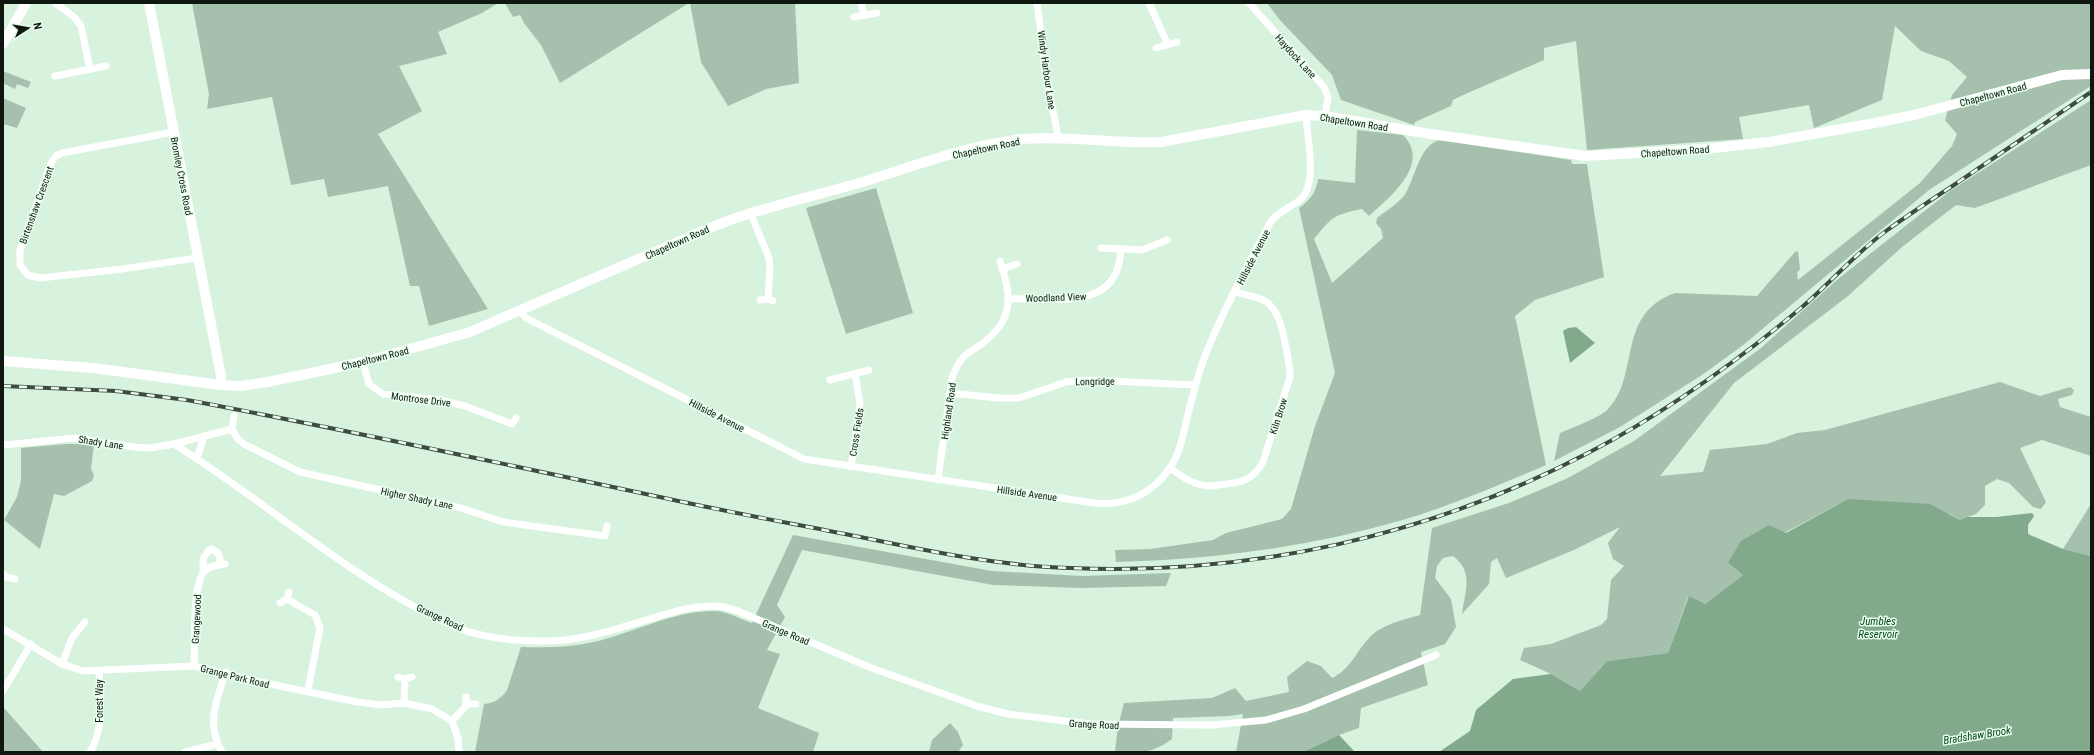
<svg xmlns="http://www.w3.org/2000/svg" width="2094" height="755" viewBox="0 0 2094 755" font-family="'Roboto Condensed',sans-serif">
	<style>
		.green { fill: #a5c0ac }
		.water { fill: #82a98c }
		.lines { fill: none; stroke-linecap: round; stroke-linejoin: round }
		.street { stroke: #fff; stroke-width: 7 }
		.secondary { stroke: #fff; stroke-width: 10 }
		.rail-casing { stroke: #3d4b40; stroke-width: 4 }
		.rail { stroke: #e8feed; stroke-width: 2.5; stroke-dasharray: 8; stroke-linecap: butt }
		.labels { text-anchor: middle; stroke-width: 3; stroke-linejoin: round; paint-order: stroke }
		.street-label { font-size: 10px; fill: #0e1810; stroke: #e8feed }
		.water-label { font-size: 11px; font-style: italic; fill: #004621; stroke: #e8feed }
	</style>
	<rect width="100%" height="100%" fill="#d7f2dd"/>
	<g class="green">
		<polygon points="192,3 498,3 482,13 438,32 447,54 399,66 422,111 378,134 488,309 429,326 419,286 410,286 388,186 328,197 324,179 291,185 272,97 207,109 209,94"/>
		<polygon points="505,3 689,3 560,83 541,45 524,23 520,15 513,17"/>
		<polygon points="690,3 795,3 799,83 766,89 728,106 701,62"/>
		<path d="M 1267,3 L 2091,3 L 2091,86 L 1929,190 L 1742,346 L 1702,375 L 1620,427 L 1554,461 L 1560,433 C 1571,428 1599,418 1607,410 C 1641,377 1615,314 1675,293 L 1757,296 L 1795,252 L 1798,251 L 1800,269 L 1797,273 L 1798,280 L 1920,183 L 1952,146 L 1957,134 L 1945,120 L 1952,95 L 1967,77 L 1949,61 L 1921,51 L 1895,26 L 1882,100 L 1814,128 L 1809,105 L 1739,117 L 1743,139 L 1587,150 L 1576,41 L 1544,48 L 1544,60 L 1463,95 L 1453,100 L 1451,106 L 1415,122 L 1414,125 L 1341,100 L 1332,75 L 1279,19 Z"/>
		<polygon points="3,71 31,82 28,88 17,84 15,89 3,83"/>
		<polygon points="3,98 26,108 17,128 3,124"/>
		<path d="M 2091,100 L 2091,165 L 1975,208 L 1956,205 L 1902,247 L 1848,296 L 1734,383 L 1660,476 L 1703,472 L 1710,450 L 1767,444 L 1797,433 L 1825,430 L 2000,382 L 2040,396 L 2070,387 L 2074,390 L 2072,395 L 2058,399 L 2060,407 L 2091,417 L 2091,456 L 2042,440 L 2020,448 L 2046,502 L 2041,509 L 2033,507 L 2009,483 L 1997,479 L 1985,486 L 1985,505 L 1976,514 L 1960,520 L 1950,514 L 1848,499 L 1728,563 L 1743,575 L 1705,604 L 1688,597 L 1668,653 L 1607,661 L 1580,691 L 1551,674 L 1520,660 L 1524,648 L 1551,644 L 1601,625 L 1607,619 L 1611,580 L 1624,566 L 1613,559 L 1608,543 L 1620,527 L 1574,550 L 1506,578 L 1497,558 L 1491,562 L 1489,584 L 1462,614 C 1465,591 1474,572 1453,556 L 1443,558 L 1437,566 L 1435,578 L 1451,599 L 1456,627 L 1445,644 L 1421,652 L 1428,685 L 1361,708 L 1359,728 L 1339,735 L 1303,752 L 1236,752 L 1243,714 L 1229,716 L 1173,718 L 1172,739 C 1150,755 1140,752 1115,752 L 1118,726 L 1124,703 L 1212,698 L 1235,688 L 1246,701 L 1289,692 L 1287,677 L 1307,661 L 1321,666 L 1332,678 C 1350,670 1356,652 1369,638 C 1382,624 1403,620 1420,615 L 1432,528 L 1509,503 L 1568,478 L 1634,441 L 1761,348 L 1838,279 L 1950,191 Z"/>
		<path d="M 1357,130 L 1403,135 C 1432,164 1389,198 1369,216 L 1362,209 C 1333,215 1332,217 1314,239 L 1332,283 L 1383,238 L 1381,229 L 1376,223 L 1377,218 C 1386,211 1397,204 1404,196 C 1415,180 1419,144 1440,140 L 1571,160 L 1572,164 L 1587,164 L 1604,277 L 1535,300 L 1515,316 L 1546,465 C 1504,483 1462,501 1419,515 C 1322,545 1218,560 1116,562 L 1115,550 L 1150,549 L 1213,540 L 1226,533 L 1282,519 L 1291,509 L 1315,426 L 1335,373 L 1299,208 C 1310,200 1316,193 1318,179 L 1355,183 Z"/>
		<polygon points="876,188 913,313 846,334 806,208"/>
		<polygon points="66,444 94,444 91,469 94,475 92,481 64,496 54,494 40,549 4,520 17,497 21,481 21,448"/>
		<polygon points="2091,504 2091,556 2063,549"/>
		<path d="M 793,535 L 992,571 L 1082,576 L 1171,573 L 1166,586 L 1081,588 L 993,585 L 802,550 L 777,605 L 785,617 L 767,650 L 780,654 L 758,708 L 819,733 L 813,752 L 475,752 L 484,704 C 494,703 501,699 507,690 L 521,647 C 545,648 571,647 594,642 C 634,633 671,611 714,611 C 727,611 740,619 752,623 Z"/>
		<polygon points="3,708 4,708 43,752 3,752"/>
		<polygon points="950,723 958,732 963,745 958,752 929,752 932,740"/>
	</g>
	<g class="water">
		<polygon points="1576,327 1595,343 1570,363 1563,331 1568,328"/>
		<polygon points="1848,499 1930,504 1960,520 1967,517 1996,517 2032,513 2034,516 2028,525 2028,533 2030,535 2063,549 2091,556 2091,752 1439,752 1470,731 1476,710 1513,679 1551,674 1580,691 1607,661 1668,653 1689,596 1705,604 1743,575 1728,563 1741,541 1769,525 1786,533"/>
		<polygon points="1339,735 1355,752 1303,752"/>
	</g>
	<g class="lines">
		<g class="street">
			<polyline points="55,3 74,17 81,26 90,69"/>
			<polyline points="861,3 864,15"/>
			<polyline points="1037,3 1046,74 1058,137"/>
			<polyline points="1149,3 1168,45"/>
			<polyline points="1249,3 1324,87 1328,97 1325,116"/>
			<polyline points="854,17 877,13"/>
			<polyline points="1156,48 1177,42"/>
			<polyline points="55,76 106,66"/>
			<polyline points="174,132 62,153 56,156 51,163 20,250 20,265 28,275 40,278 122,269 197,258"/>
			<polyline points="750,212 769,258 770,269 768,299"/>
			<polyline points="1101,248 1142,250 1167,240"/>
			<polyline points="1002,269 1017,264"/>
			<path d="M 1009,299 C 1043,297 1106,311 1118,267 C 1120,262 1120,255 1121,249"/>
			<polyline points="760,300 768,299 773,301"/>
			<path d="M 520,311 L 526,318 L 804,459 L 1094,503 C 1126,506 1151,495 1169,469 C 1180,454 1183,435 1187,418 C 1193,395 1198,372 1207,351 C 1225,306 1249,263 1271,221 C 1279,211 1292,207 1301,199 C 1318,183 1307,138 1306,115"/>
			<polyline points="363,362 369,384 383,394 440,400 465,406 512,424 516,418"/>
			<polyline points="830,380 869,370"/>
			<polyline points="950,393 998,398 1019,398 1066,382 1089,380 1195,385"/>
			<polyline points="234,416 232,429 237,438 244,444 300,472 461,508 503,522 605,536 607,526"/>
			<path d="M 174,444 C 269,503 353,582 456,627 C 481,638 514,641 542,641 C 578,642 613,630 646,620 C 670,613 692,605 717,606 C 723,606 731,609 738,611 L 869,667 L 977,706 L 1008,714 L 1091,724 L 1212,725 L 1266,720 L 1304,709 L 1436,655"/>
			<polyline points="3,445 75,438 134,447 149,448 174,444 232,429"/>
			<polyline points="197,459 204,436"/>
			<polyline points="851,467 860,404 855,374"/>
			<path d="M 1170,468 C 1182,477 1194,485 1209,486 C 1233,483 1251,485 1263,462 L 1290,377 L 1290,370 C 1286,351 1283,311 1265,301 C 1257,296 1245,295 1235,292"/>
			<path d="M 938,480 L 952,378 C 962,350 970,355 989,338 C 1015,315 1010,290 1000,261"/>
			<polyline points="203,573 203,559 208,551 211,549 217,552 220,558 219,565"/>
			<polyline points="3,574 6,577 15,579"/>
			<polyline points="287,599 315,615 320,628 308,690"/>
			<polyline points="280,603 287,599 289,592"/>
			<polyline points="3,629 62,664 83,671 194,666 256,681 357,702 382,705 404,703 432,709 452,721 458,738 459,752"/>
			<polyline points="62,664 72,638 85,622"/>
			<path d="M 194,666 C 195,644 192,591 203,573 C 207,566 218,565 225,564"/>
			<polyline points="398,677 405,679 412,677"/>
			<polyline points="3,691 31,644"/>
			<polyline points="404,703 405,679"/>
			<polyline points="466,704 476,704"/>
			<polyline points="452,721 466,706 466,697"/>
			<path d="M 90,752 C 105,728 100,698 99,671"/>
			<polyline points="185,752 217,744"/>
			<path d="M 222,752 C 206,725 216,700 226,672"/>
		</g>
		<g class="secondary">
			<polyline points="149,3 221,376 221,385"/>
			<polyline points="3,44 26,3"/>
			<path d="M 3,361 L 93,368 L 221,385 L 240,386 L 268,382 L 363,362 L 470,332 L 717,225 C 763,207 811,197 859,183 C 912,167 967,145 1022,139 C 1069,135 1115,144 1161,142 L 1306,115 L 1325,116 L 1424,133 L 1586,156 L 1704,149 L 1769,142 L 1880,122 L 1914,115 L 2062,75 L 2091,74"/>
		</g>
		<g class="rail-casing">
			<path id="rail" d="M 3,386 L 116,391 L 187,400 C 353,431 518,467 683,502 C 744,515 805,526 865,538 C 933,552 1001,566 1070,568 C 1249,576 1429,536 1588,453 C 1665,413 1735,363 1801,308 C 1830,283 1855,254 1886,231 C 1908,215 1931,200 1954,185 C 2000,154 2045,123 2091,92"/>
		</g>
		<use href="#rail" class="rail"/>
	</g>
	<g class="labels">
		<g class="street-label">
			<text transform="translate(1296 56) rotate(48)" y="4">Haydock Lane</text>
			<text transform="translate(1047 70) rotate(82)" y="4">Windy Harbour Lane</text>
			<text transform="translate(1993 94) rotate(-15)" y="4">Chapeltown Road</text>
			<text transform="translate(1354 122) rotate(9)" y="4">Chapeltown Road</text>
			<text transform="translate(986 148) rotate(-12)" y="4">Chapeltown Road</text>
			<text transform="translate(1675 151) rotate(-4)" y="4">Chapeltown Road</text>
			<text transform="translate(182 176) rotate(79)" y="4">Bromley Cross Road</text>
			<text transform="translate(36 205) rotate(-70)" y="4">Birtenshaw Crescent</text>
			<text transform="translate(677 242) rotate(-24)" y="4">Chapeltown Road</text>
			<text transform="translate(1253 257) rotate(-63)" y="4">Hillside Avenue</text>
			<text transform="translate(1056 297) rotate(-2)" y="4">Woodland View</text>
			<text transform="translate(375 358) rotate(-14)" y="4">Chapeltown Road</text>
			<text transform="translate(1095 381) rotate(-1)" y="4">Longridge</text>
			<text transform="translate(421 399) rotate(7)" y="4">Montrose Drive</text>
			<text transform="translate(948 411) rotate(-82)" y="4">Highland Road</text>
			<text transform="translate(717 415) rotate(27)" y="4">Hillside Avenue</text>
			<text transform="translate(1278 416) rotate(-72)" y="4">Kiln Brow</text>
			<text transform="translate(856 432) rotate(-81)" y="4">Cross Fields</text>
			<text transform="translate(101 442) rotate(9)" y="4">Shady Lane</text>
			<text transform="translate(1027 493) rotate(8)" y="4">Hillside Avenue</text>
			<text transform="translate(417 498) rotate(12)" y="4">Higher Shady Lane</text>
			<text transform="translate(440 617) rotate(25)" y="4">Grange Road</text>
			<text transform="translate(196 619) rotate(-87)" y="4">Grangewood</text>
			<text transform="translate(786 632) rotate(23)" y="4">Grange Road</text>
			<text transform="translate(235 676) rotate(14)" y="4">Grange Park Road</text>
			<text transform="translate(99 701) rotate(-90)" y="4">Forest Way</text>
			<text transform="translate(1094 724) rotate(3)" y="4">Grange Road</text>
		</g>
		<g class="water-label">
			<text x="1878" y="625">Jumbles<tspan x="1878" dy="13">Reservoir</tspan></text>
			<text transform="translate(1977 735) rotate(-9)" y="4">Bradshaw Brook</text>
		</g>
	</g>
	<rect width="2094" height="755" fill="none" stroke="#0e1810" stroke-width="8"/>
	<g transform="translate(28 28) rotate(78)" stroke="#e8feed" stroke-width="3" paint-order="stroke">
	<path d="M0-3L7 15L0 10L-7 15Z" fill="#0e1810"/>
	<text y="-6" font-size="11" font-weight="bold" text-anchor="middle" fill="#0e1810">N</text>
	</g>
</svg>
